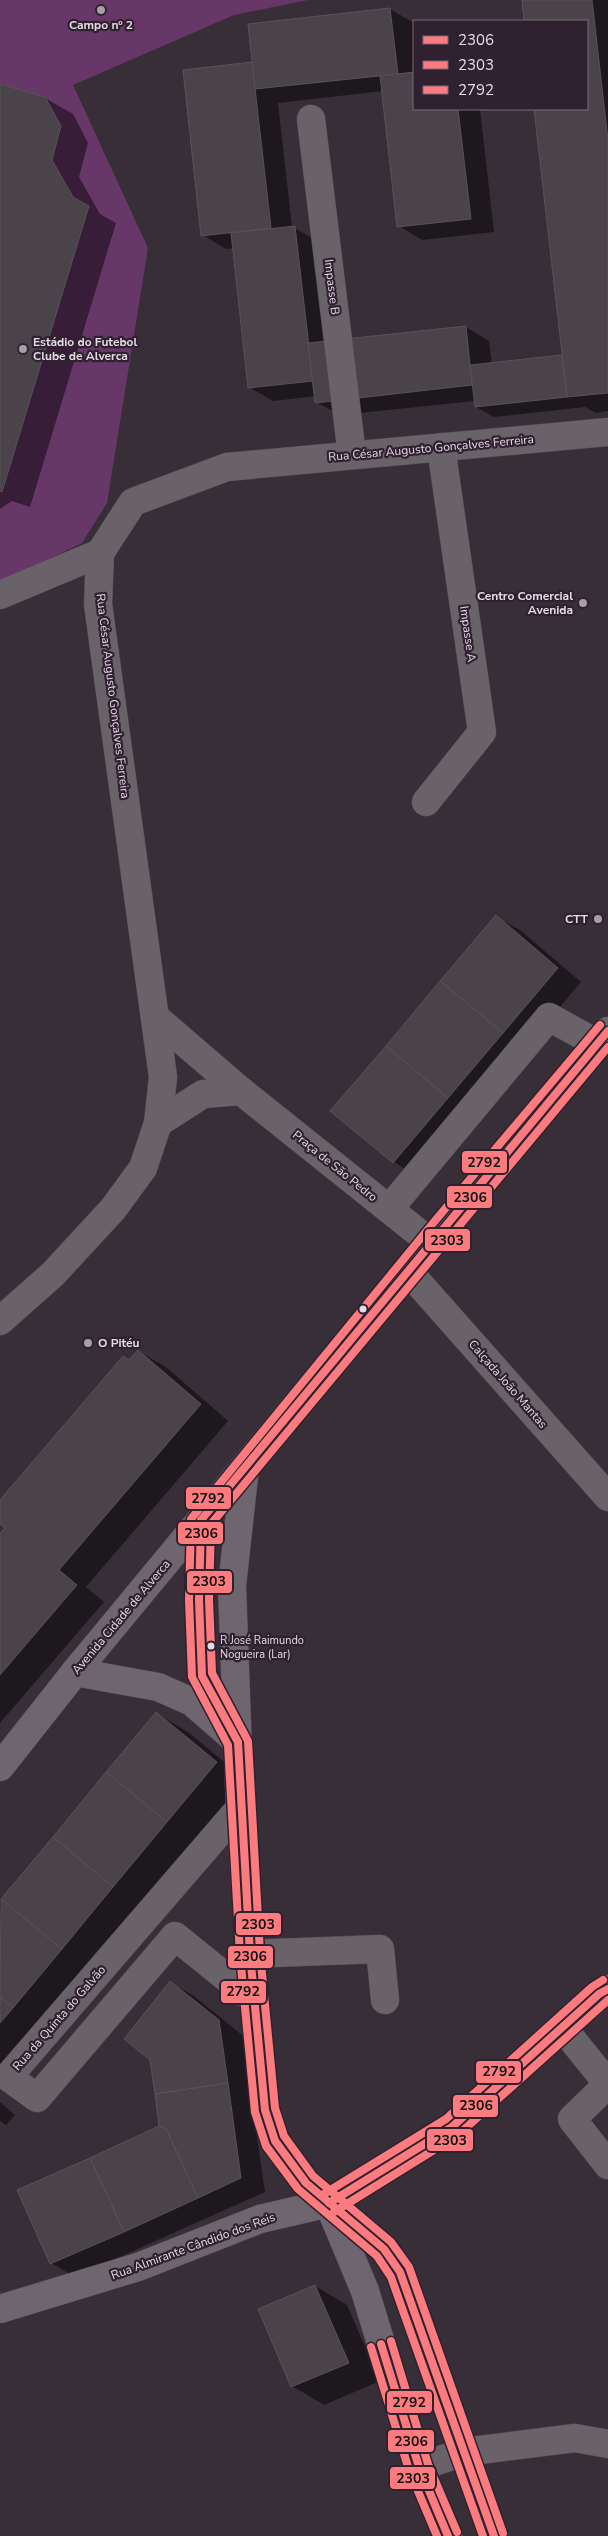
<svg xmlns="http://www.w3.org/2000/svg" width="608" height="2536" viewBox="0 0 608 2536" font-family="'Nunito Sans',sans-serif">
	<style>
		.green { fill: #673768 }
		.shadow { fill: #0007 }
		.building { fill: #4a434a; stroke: #595259 }
		.lines { fill: none; stroke-linecap: round; stroke-linejoin: round }
		.minor-casing { stroke: #524a52; stroke-width: 29 }
		.major-casing { stroke: #524a52; stroke-width: 29 }
		.minor { stroke: #696369; stroke-width: 28 }
		.major { stroke: #6f656f; stroke-width: 28 }
		.bus-1-casing { stroke: #302130; stroke-width: 11 }
		.bus-2-casing { stroke: #302130; stroke-width: 11 }
		.bus-3-casing { stroke: #302130; stroke-width: 11 }
		.bus-1 { stroke: #fc7b7f; stroke-width: 8 }
		.bus-2 { stroke: #fc7b7f; stroke-width: 8 }
		.bus-3 { stroke: #fc7b7f; stroke-width: 8 }
		.poi-dot { fill: #a89ea8; stroke: #302130; stroke-width: 2 }
		.bus-dot { fill: #e4dae4; stroke: #302130; stroke-width: 2 }
		.labels { text-anchor: middle; stroke-width: 4.5; stroke-linejoin: round; paint-order: stroke }
		.bus-label { font-size: 11px; fill: #e4dae4; stroke: #302130; text-anchor: start }
		.poi-label { font-size: 12px; font-weight: bold; fill: #e4dae4; stroke: #302130; text-anchor: start }
		.street-label { font-size: 12px; fill: #e4dae4; stroke: #302130 }
		.line-badge { stroke: #302130; stroke-width: 2 }
		.pale-badge-label { font-size: 14px; text-anchor: middle; font-weight: bold; fill: #111 }
	</style>
	<rect width="100%" height="100%" fill="#382e38"/>
	<polygon class="green" points="0,0 308,0 234,15 73,85 148,248 107,503 82,543 0,583"/>
	<g class="shadow">
		<polygon points="523,0 608,0 608,411 596,413 585,407 494,417 476,407 475,401 340,415 316,402 316,396 273,401 249,387 234,248 226,249 203,235 184,71 254,63 390,9 414,23 414,109 480,109 494,232 422,240 399,226 383,91 278,103 292,227 318,241 330,342 466,327 489,341 492,364 563,356 536,109 587,109 587,21 526,21"/>
		<polygon points="0,85 45,98 73,114 88,143 79,177 100,214 116,223 30,507 12,501 0,509"/>
		<polygon points="496,917 520,930 581,982 417,1176 394,1162 332,1110"/>
		<polygon points="138,1351 166,1367 228,1421 86,1587 104,1602 0,1723 0,1535 7,1527 0,1522 0,1502"/>
		<polygon points="156,1713 188,1732 247,1781 0,2079 0,1902"/>
		<polygon points="171,1983 194,1996 242,2035 265,2192 75,2277 51,2263 161,2127"/>
		<polygon points="0,2102 15,2115 6,2125 0,2121"/>
		<polygon points="315,2286 347,2305 380,2381 324,2405 292,2386"/>
	</g>
	<g class="building">
		<polygon points="522,0 592,0 608,140 608,393 567,397 534,109 587,109 587,21 524,21"/>
		<polygon points="390,8 398,74 255,89 248,24"/>
		<polygon points="252,62 271,228 201,236 183,70"/>
		<polygon points="414,72 414,109 458,109 471,219 397,227 380,76"/>
		<polygon points="0,84 45,97 61,126 52,160 73,197 89,206 2,492 0,491"/>
		<polygon points="295,226 313,381 248,388 231,233"/>
		<polygon points="466,326 472,385 315,403 308,343"/>
		<polygon points="562,355 567,397 475,407 470,365"/>
		<polygon points="496,915 558,968 503,1033 440,981"/>
		<polygon points="440,981 503,1033 448,1098 386,1046"/>
		<polygon points="386,1046 448,1098 393,1163 330,1111"/>
		<polygon points="138,1350 201,1404 59,1570 77,1585 0,1675 0,1533 5,1528 0,1524 0,1500 123,1356 129,1360"/>
		<polygon points="156,1712 217,1762 167,1822 106,1772"/>
		<polygon points="106,1772 167,1822 113,1887 53,1837"/>
		<polygon points="53,1837 113,1887 62,1949 1,1899"/>
		<polygon points="1,1899 62,1949 13,2008 0,1997"/>
		<polygon points="170,1981 219,2020 228,2083 155,2094 150,2060 124,2039"/>
		<polygon points="0,1997 13,2008 0,2023"/>
		<polygon points="228,2083 241,2178 198,2198 166,2129 159,2126 155,2094"/>
		<polygon points="159,2126 166,2129 198,2198 124,2232 90,2158"/>
		<polygon points="90,2158 124,2232 50,2264 17,2190"/>
		<polygon points="315,2285 349,2363 291,2387 258,2309"/>
	</g>
	<g class="lines">
		<g class="minor-casing">
			<g id="minor">
				<polyline points="311,119 352,455"/>
				<polyline points="0,595 100,553"/>
				<polyline points="426,802 482,732 441,447"/>
				<polyline points="155,1017 241,1091 430,1242"/>
				<polyline points="158,1123 203,1094 241,1091"/>
				<polyline points="389,1209 549,1017 598,1044"/>
				<polyline points="407,1270 608,1497"/>
				<polyline points="0,1321 53,1274 113,1209 143,1168 158,1123 163,1077 98,604 100,553 133,502 227,467 608,432"/>
				<polyline points="201,1520 199,1600 202,1676 237,1740"/>
				<polyline points="240,1808 8,2077 37,2098 175,1936 254,2000"/>
				<polyline points="250,1954 380,1949 385,2000"/>
				<polyline points="562,2027 608,2084"/>
				<polyline points="608,2084 572,2119 608,2165"/>
				<polyline points="419,2467 464,2452 575,2438 608,2444"/>
			</g>
		</g>
		<g class="major-casing">
			<g id="major">
				<polyline points="245,1467 232,1586 240,1808 250,1954 265,2110 275,2141 306,2183 384,2249 400,2272 494,2536"/>
				<polyline points="75,1672 158,1687 192,1702 238,1742"/>
				<polyline points="0,1767 75,1672 442,1228 608,1031"/>
				<polyline points="330,2207 365,2291 419,2467 448,2536"/>
				<polyline points="0,2309 138,2267 260,2219 329,2203 452,2127 599,1994 608,1989"/>
			</g>
		</g>
		<use href="#minor" class="minor"/>
		<use href="#major" class="major"/>
		<g class="bus-1-casing">
			<g id="bus-1">
				<polyline points="329,2203 452,2127 599,1994 608,1989"/>
				<polyline points="381,2344 419,2467 448,2536"/>
				<polyline points="494,2536 400,2272 384,2249 306,2183 275,2141 265,2110 250,1954 238,1742 202,1676 199,1600 201,1520 608,1031"/>
			</g>
		</g>
		<g class="bus-2-casing">
			<g id="bus-2">
				<polyline points="334,2212 458,2135 608,2000"/>
				<polyline points="371,2347 409,2470 437,2536"/>
				<polyline points="503,2533 409,2267 391,2242 313,2176 284,2136 275,2108 260,1953 248,1741 212,1673 209,1600 211,1524 608,1047"/>
			</g>
		</g>
		<g class="bus-3-casing">
			<g id="bus-3">
				<polyline points="324,2194 446,2119 592,1987 603,1980"/>
				<polyline points="391,2341 428,2464 457,2532"/>
				<polyline points="483,2536 391,2277 377,2256 298,2189 266,2146 255,2112 240,1955 228,1745 192,1677 189,1600 191,1519 434,1222 600,1025"/>
			</g>
		</g>
		<use href="#bus-1" class="bus-1"/>
		<use href="#bus-2" class="bus-2"/>
		<use href="#bus-3" class="bus-3"/>
	</g>
	<g class="poi-dot">
		<circle cx="101" cy="10" r="5"/>
		<circle cx="23" cy="349" r="5"/>
		<circle cx="583" cy="603" r="5"/>
		<circle cx="598" cy="919" r="5"/>
		<circle cx="88" cy="1343" r="5"/>
	</g>
	<g class="bus-dot">
		<circle cx="363" cy="1309" r="4.5"/>
		<circle cx="211" cy="1646" r="4.5"/>
	</g>
	<g class="labels">
		<g class="bus-label">
			<text x="220" y="1644">R José Raimundo<tspan x="220" dy="14">Nogueira (Lar)</tspan></text>
		</g>
		<g class="poi-label">
			<text x="101" y="29" text-anchor="middle">Campo nº 2</text>
			<text x="33" y="346">Estádio do Futebol<tspan x="33" dy="14">Clube de Alverca</tspan></text>
			<text x="573" y="600" text-anchor="end">Centro Comercial<tspan x="573" dy="14">Avenida</tspan></text>
			<text x="588" y="923" text-anchor="end">CTT</text>
			<text x="98" y="1347">O Pitéu</text>
		</g>
		<g class="street-label">
			<text transform="translate(332 287) rotate(83)" y="4">Impasse B</text>
			<text transform="translate(431 448) rotate(-5)" y="4">Rua César Augusto Gonçalves Ferreira</text>
			<text transform="translate(468 634) rotate(82)" y="4">Impasse A</text>
			<text transform="translate(113 696) rotate(83)" y="4">Rua César Augusto Gonçalves Ferreira</text>
			<text transform="translate(335 1166) rotate(39)" y="4">Praça de São Pedro</text>
			<text transform="translate(508 1384) rotate(49)" y="4">Calçada João Mantas</text>
			<text transform="translate(121 1617) rotate(-50)" y="4">Avenida Cidade de Alverca</text>
			<text transform="translate(59 2018) rotate(-49)" y="4">Rua da Quinta do Galvão</text>
			<text transform="translate(193 2246) rotate(-20)" y="4">Rua Almirante Cândido dos Reis</text>
		</g>
	</g>
	<g class="line-badge">
		<rect x="461" y="1150" width="47" height="24" rx="5" fill="#fc7b7f"/>
		<rect x="446" y="1185" width="47" height="24" rx="5" fill="#fc7b7f"/>
		<rect x="424" y="1228" width="47" height="24" rx="5" fill="#fc7b7f"/>
		<rect x="185" y="1486" width="47" height="24" rx="5" fill="#fc7b7f"/>
		<rect x="177" y="1521" width="47" height="24" rx="5" fill="#fc7b7f"/>
		<rect x="186" y="1570" width="47" height="24" rx="5" fill="#fc7b7f"/>
		<rect x="235" y="1912" width="47" height="24" rx="5" fill="#fc7b7f"/>
		<rect x="227" y="1945" width="47" height="24" rx="5" fill="#fc7b7f"/>
		<rect x="220" y="1980" width="47" height="24" rx="5" fill="#fc7b7f"/>
		<rect x="475" y="2060" width="47" height="24" rx="5" fill="#fc7b7f"/>
		<rect x="452" y="2094" width="47" height="24" rx="5" fill="#fc7b7f"/>
		<rect x="426" y="2128" width="48" height="24" rx="5" fill="#fc7b7f"/>
		<rect x="386" y="2390" width="47" height="24" rx="5" fill="#fc7b7f"/>
		<rect x="387" y="2429" width="48" height="24" rx="5" fill="#fc7b7f"/>
		<rect x="389" y="2466" width="47" height="24" rx="5" fill="#fc7b7f"/>
	</g>
	<g class="pale-badge-label">
		<text x="484" y="1167">2792</text>
		<text x="470" y="1202">2306</text>
		<text x="447" y="1245">2303</text>
		<text x="208" y="1503">2792</text>
		<text x="201" y="1538">2306</text>
		<text x="209" y="1586">2303</text>
		<text x="258" y="1929">2303</text>
		<text x="250" y="1961">2306</text>
		<text x="243" y="1996">2792</text>
		<text x="499" y="2076">2792</text>
		<text x="476" y="2110">2306</text>
		<text x="450" y="2145">2303</text>
		<text x="409" y="2407">2792</text>
		<text x="411" y="2446">2306</text>
		<text x="413" y="2483">2303</text>
	</g>
	<rect x="413" y="20" width="175" height="90" fill="#302130" stroke="#786b78"/>
	<rect x="423" y="36" width="25" height="8" fill="#fc7b7f" stroke="#786b78"/>
	<text x="458" y="45" font-size="15" fill="#e4dae4">2306</text>
	<rect x="423" y="61" width="25" height="8" fill="#fc7b7f" stroke="#786b78"/>
	<text x="458" y="70" font-size="15" fill="#e4dae4">2303</text>
	<rect x="423" y="86" width="25" height="8" fill="#fc7b7f" stroke="#786b78"/>
	<text x="458" y="95" font-size="15" fill="#e4dae4">2792</text>
</svg>
